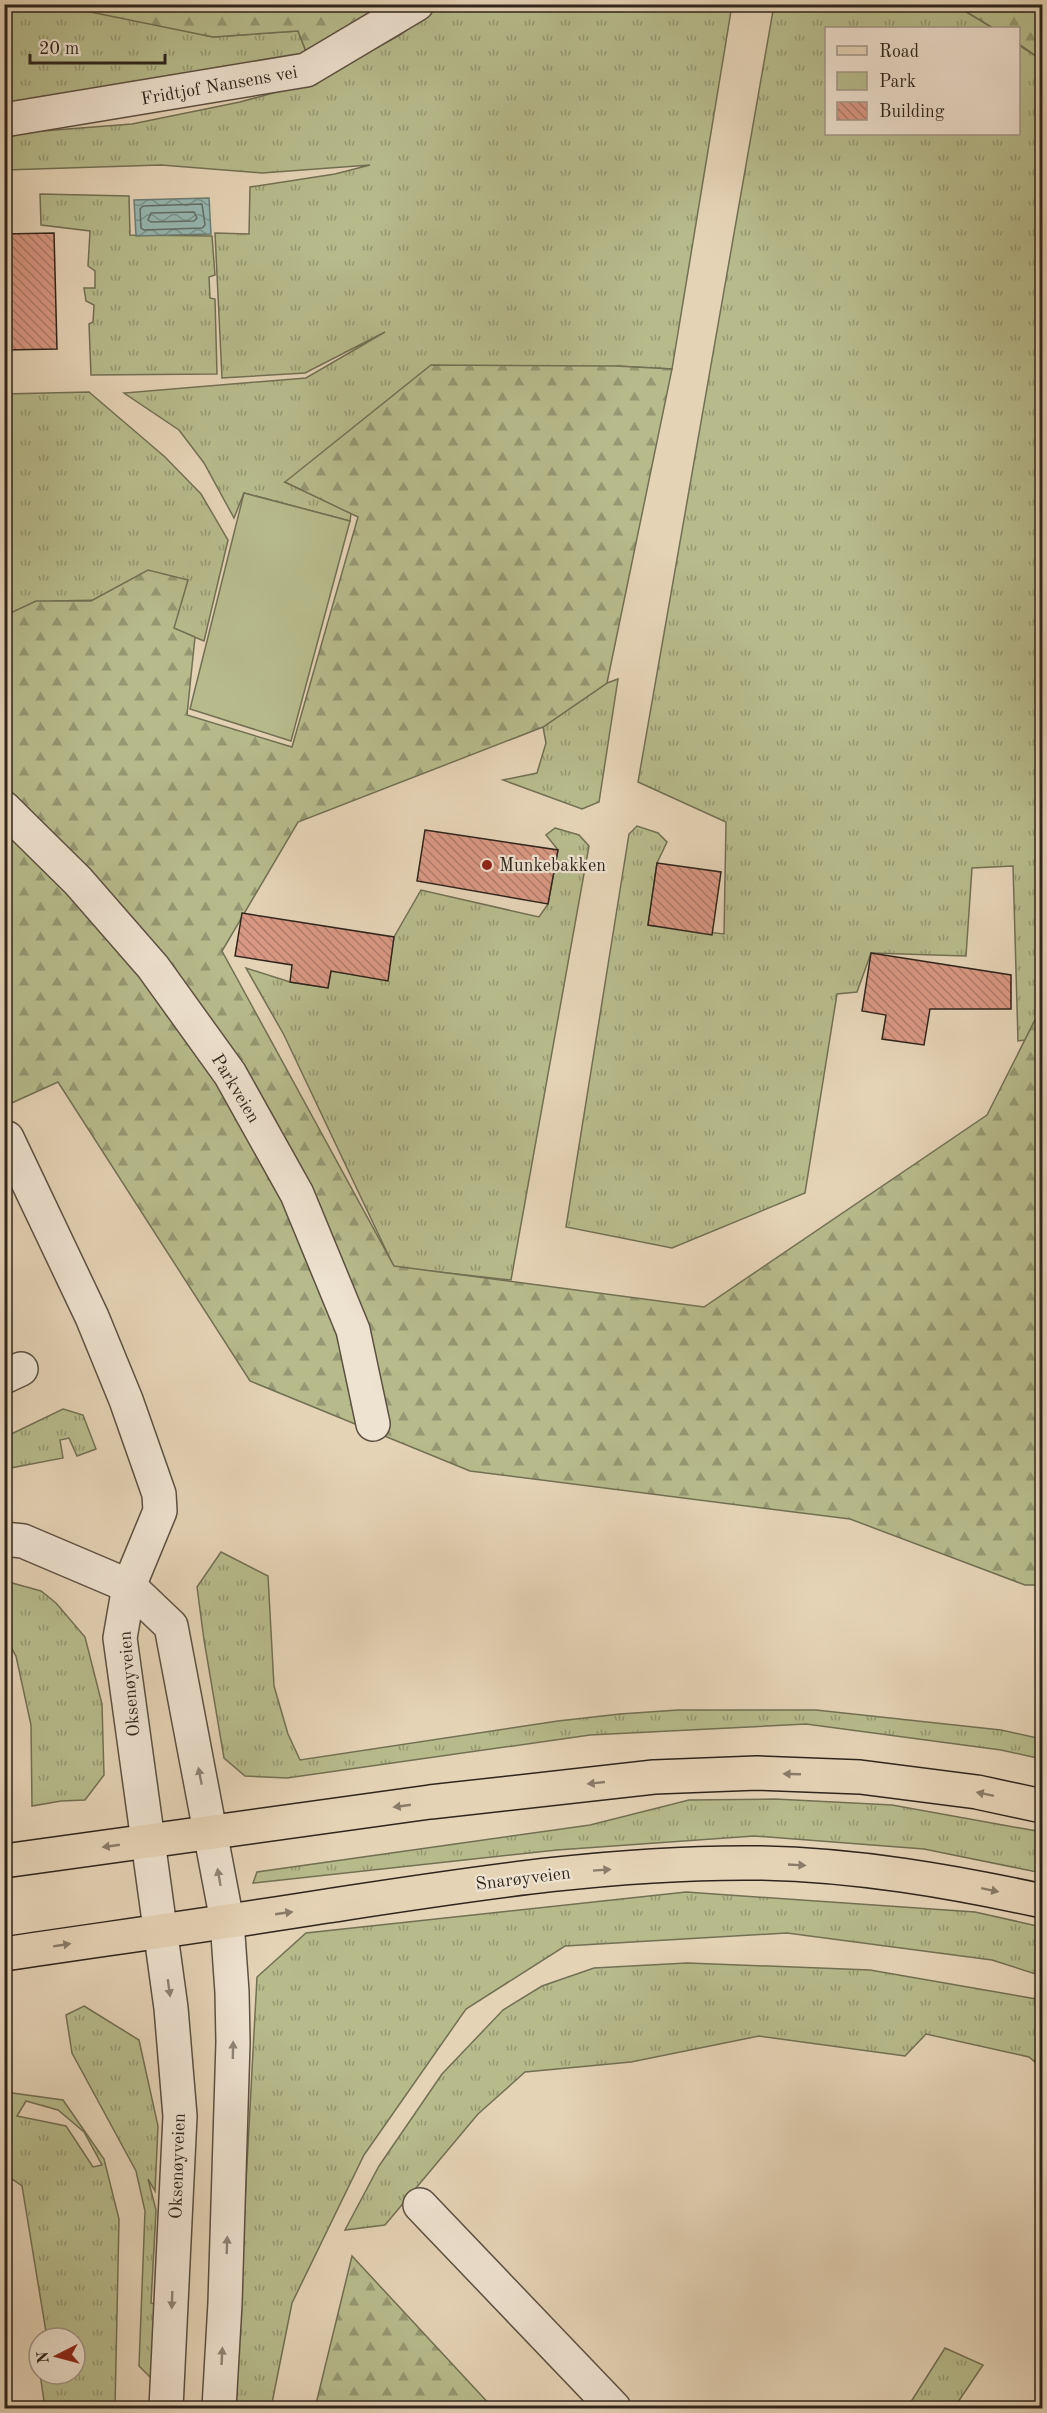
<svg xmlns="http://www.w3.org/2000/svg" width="1047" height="2413" viewBox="0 0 1047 2413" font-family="'Old Standard TT',serif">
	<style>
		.grass { fill: url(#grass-tufts); stroke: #727054; stroke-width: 1.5; fill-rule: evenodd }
		.forest { fill: url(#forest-firs); stroke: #727054; stroke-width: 1.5 }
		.park { fill: #b7bb8c; stroke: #727054; stroke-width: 1.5 }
		.water { fill: url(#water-waves); stroke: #6c7d76; stroke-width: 1.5 }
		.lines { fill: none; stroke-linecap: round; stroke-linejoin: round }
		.shore { stroke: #626e67; stroke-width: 1.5 }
		.building { fill: url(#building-back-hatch); stroke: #2e251c; stroke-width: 1.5 }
		.minor-casing { stroke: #5c5042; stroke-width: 36 }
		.major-casing { stroke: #2e251c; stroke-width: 36 }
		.minor { stroke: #eee2d0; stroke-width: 33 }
		.major { stroke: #e5d3b6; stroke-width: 33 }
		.oneway { fill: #8a7c69 }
		.oneway2 { fill: #8e8476 }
		.poi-dot { fill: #8f2418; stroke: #eee2d0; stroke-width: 2 }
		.labels { text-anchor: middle; stroke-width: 4.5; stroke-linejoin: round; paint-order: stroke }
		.street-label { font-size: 18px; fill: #2e251c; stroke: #eee2d0 }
		.poi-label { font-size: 18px; fill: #2e251c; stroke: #eee2d0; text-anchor: start }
	</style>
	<defs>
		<pattern id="grass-tufts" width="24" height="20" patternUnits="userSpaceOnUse" patternTransform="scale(1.5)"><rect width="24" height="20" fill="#b7bb8c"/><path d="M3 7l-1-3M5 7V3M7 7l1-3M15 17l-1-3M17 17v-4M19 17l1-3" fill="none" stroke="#959872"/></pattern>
		<pattern id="forest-firs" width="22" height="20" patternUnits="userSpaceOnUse" patternTransform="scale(1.5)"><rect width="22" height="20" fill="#b7bb8c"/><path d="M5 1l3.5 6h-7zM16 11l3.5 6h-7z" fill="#959872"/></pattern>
		<pattern id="water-waves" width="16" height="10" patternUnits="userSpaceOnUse" patternTransform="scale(1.5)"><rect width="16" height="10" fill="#96b7b2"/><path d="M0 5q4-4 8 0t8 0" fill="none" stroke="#7b9590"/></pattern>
		<pattern id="building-back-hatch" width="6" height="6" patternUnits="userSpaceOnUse" patternTransform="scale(1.5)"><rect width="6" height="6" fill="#d99883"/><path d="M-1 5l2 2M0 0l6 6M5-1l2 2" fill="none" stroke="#b07c6a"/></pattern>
	</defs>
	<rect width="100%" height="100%" fill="#e5d3b6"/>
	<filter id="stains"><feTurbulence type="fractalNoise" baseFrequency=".00333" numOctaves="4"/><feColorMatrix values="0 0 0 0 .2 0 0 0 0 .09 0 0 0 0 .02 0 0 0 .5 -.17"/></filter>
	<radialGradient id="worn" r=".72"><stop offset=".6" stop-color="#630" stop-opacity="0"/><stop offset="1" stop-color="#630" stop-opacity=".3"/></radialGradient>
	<g class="grass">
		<polygon points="4,5 68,5 213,37 298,31 307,54 5,105"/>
		<polygon points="440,5 732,5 672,369 616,366 285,482 351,513 350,521 244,493 234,518 204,463 179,430 124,393 306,378 385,332 305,373 222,378 215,233 249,234 250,187 335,174 370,165 262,173 161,165 5,170 4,134 132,124 240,102 313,82 400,35"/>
		<polygon points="774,5 955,5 993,28 826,28 826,134 1018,134 1019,45 1042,60 1042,1006 1025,1040 1018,1041 1013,866 972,868 966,956 871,953 857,992 837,994 805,1193 672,1248 566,1227 629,834 637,826 658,833 667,842 657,863 648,925 724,934 726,822 638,782"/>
		<polygon points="40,194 129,196 130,235 212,236 215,275 209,277 210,298 215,299 217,374 91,375 89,324 93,322 94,305 86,301 84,288 95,288 95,271 88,266 90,231 41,225"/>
		<polygon points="89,392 165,457 201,494 228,540 204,641 104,600 54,601 5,617 4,394"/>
		<polygon points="618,679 599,802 582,809 503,780 537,773 546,743 543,727 607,683"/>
		<polygon points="555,828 579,835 589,846 511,1280 394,1267 284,1035 246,968 290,982 328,988 331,971 387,980 394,937 421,890 539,917 548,904 558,850 546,835"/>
		<polygon points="63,1409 83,1415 96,1449 77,1456 69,1438 60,1440 63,1458 5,1469 5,1437"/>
		<polygon points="221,1552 268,1576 274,1686 288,1734 300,1760 558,1721 620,1714 678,1710 816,1710 1001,1730 1042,1739 1042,1759 1001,1750 806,1724 590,1735 287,1778 245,1776 224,1758 204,1640 197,1587"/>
		<polygon points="5,1581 41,1591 56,1603 85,1637 102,1704 104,1775 85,1800 61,1801 32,1806 31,1725 16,1656 5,1637"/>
		<polygon points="775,1799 892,1805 1042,1832 1042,1873 924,1849 754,1836 557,1850 253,1883 257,1872 590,1825 689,1800"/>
		<polygon points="686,1892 975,1912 1042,1927 1042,1976 992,1960 787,1933 565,1946 466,2009 364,2155 292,2303 271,2408 234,2408 257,1977 306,1933"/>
		<polygon points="687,1963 870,1970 1042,2000 1042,2068 1029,2057 926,2034 905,2056 759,2036 631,2062 525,2072 478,2114 385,2225 345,2230 379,2166 442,2074 503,2010 542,1986 594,1968"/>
		<polygon points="84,2006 139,2040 158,2126 155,2191 148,2179 156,2210 151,2303 157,2305 155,2382 139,2366 145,2211 136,2171 72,2053 66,2015"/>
		<path d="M 5,2092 L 63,2100 L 104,2159 L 119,2219 L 115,2408 L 45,2408 L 40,2374 L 75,2374 L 75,2338 L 47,2338 L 22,2186 L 5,2174 ZM 26,2101 L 58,2110 L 84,2132 L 102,2165 L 93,2167 L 66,2126 L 17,2116 Z"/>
		<polygon points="945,2348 983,2365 954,2408 907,2408"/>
	</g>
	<g class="forest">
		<polygon points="373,4 379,18 307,54 298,31 213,37 56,5"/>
		<polygon points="955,5 1042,5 1042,60 1019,44 1018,28 993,28"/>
		<polygon points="431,365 616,366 672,369 607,683 543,727 298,822 222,951 394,1266 704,1307 987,1115 1042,1006 1042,1585 1025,1585 850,1519 470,1471 250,1381 58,1082 5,1106 4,616 36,601 91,601 148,570 188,580 174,628 195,637 187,715 292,747 358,517 285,482"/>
		<polygon points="352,2256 493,2408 315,2408"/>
	</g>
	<polygon class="park" points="244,493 350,521 291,741 190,709"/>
	<polygon class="water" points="209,198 211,234 136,236 134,200"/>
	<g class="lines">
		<g class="shore">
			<polygon points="202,204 205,225 202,228 144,230 141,228 140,209 143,206"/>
			<polygon points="194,212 197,218 194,221 151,222 148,220 151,213"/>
		</g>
	</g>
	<g class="building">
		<polygon points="54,233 57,349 4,350 4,234"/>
		<polygon points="425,830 558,850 548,904 417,881"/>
		<polygon points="657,863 721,872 712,935 648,925"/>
		<polygon points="242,913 394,937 388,981 331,971 328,988 290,982 292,965 235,956"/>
		<polygon points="871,953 1011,975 1011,1009 930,1009 924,1045 882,1039 886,1015 862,1011"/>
	</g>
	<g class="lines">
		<g class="minor-casing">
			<g id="minor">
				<polyline points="4,120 306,70 417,4"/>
				<polyline points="4,808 78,881 153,967 230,1074 297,1194 353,1330 373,1424"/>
				<polyline points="7,1138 92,1317 126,1400 159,1494 160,1511 129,1586 120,1638 171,2008 180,2116 166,2408"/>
				<polyline points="4,1377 21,1369"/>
				<polyline points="4,1539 23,1541 129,1586 171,1626 227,1921 232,1992 233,2042 225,2303 219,2408"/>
				<polyline points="420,2205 614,2408"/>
			</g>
		</g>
		<g class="major-casing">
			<g id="major">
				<polyline points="4,1861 430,1802 654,1777 757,1773 860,1777 977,1792 1042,1806"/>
				<path d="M 4,1954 C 112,1938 220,1923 327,1906 C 471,1884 616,1861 761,1863 C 857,1865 950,1881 1042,1901"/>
			</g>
		</g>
		<use href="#minor" class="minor"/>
		<use href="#major" class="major"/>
	</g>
	<defs><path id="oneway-solid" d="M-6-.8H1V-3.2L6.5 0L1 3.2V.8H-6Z" transform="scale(1.5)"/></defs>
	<g class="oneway">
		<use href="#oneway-solid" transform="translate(792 1774) rotate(-178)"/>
		<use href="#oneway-solid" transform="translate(596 1783) rotate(174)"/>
		<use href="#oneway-solid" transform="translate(985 1794) rotate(-168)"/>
		<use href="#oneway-solid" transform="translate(402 1806) rotate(172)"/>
		<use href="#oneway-solid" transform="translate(111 1846) rotate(172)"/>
		<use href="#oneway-solid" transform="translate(797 1865) rotate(3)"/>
		<use href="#oneway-solid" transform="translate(602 1870) rotate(-4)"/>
		<use href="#oneway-solid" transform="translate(990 1890) rotate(12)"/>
		<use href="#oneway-solid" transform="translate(284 1913) rotate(-8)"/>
		<use href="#oneway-solid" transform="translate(62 1945) rotate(-9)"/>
	</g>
	<g class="oneway2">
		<use href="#oneway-solid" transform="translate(200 1776) rotate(-101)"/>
		<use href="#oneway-solid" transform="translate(219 1877) rotate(-100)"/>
		<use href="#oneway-solid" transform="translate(169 1988) rotate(82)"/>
		<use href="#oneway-solid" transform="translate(233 2050) rotate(-89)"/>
		<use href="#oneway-solid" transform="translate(227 2245) rotate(-88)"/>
		<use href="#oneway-solid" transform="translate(172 2300) rotate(92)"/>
		<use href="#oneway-solid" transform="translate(222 2356) rotate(-87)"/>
	</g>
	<circle class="poi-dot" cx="487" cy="865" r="6"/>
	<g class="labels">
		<g class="street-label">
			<text transform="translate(219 85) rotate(-10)" y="6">Fridtjof Nansens vei</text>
			<text transform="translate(236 1088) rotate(59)" y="6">Parkveien</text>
			<text transform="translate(129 1684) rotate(-95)" y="6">Oksenøyveien</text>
			<text transform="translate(523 1878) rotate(-7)" y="6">Snarøyveien</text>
			<text transform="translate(177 2166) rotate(-88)" y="6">Oksenøyveien</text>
		</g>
		<g class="poi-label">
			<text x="499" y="871">Munkebakken</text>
		</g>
	</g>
	<rect width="1047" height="2413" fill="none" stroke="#e5d3b6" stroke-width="24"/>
	<rect x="6" y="6" width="1035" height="2401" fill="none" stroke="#2e251c" stroke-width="3"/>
	<rect x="12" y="12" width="1023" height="2389" fill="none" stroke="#2e251c" stroke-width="1.5"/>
	<rect x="825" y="27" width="195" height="108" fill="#eee2d0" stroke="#a19688" stroke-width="1.5"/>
	<rect x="837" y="46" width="30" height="9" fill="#e5d3b6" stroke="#a19688" stroke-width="1.5"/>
	<text x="879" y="57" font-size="18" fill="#2e251c">Road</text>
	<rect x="837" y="72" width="30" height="18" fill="#b7bb8c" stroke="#a19688" stroke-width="1.5"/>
	<text x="879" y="87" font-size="18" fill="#2e251c">Park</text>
	<rect x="837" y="102" width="30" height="18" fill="url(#building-back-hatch)" stroke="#a19688" stroke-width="1.5"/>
	<text x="879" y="117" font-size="18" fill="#2e251c">Building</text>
	<g transform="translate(57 2356) rotate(264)"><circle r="28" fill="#eee2d0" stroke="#a19688" stroke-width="1.5"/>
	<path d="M0-4.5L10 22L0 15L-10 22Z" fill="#8f2418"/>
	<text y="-9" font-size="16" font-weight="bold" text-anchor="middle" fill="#2e251c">N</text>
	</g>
	<path d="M30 54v9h135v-9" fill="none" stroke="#2e251c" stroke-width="3"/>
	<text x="39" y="54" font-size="18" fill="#2e251c" stroke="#eee2d0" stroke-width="4.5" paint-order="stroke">20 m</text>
	<rect width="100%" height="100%" filter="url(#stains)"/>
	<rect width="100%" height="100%" fill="url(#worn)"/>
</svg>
